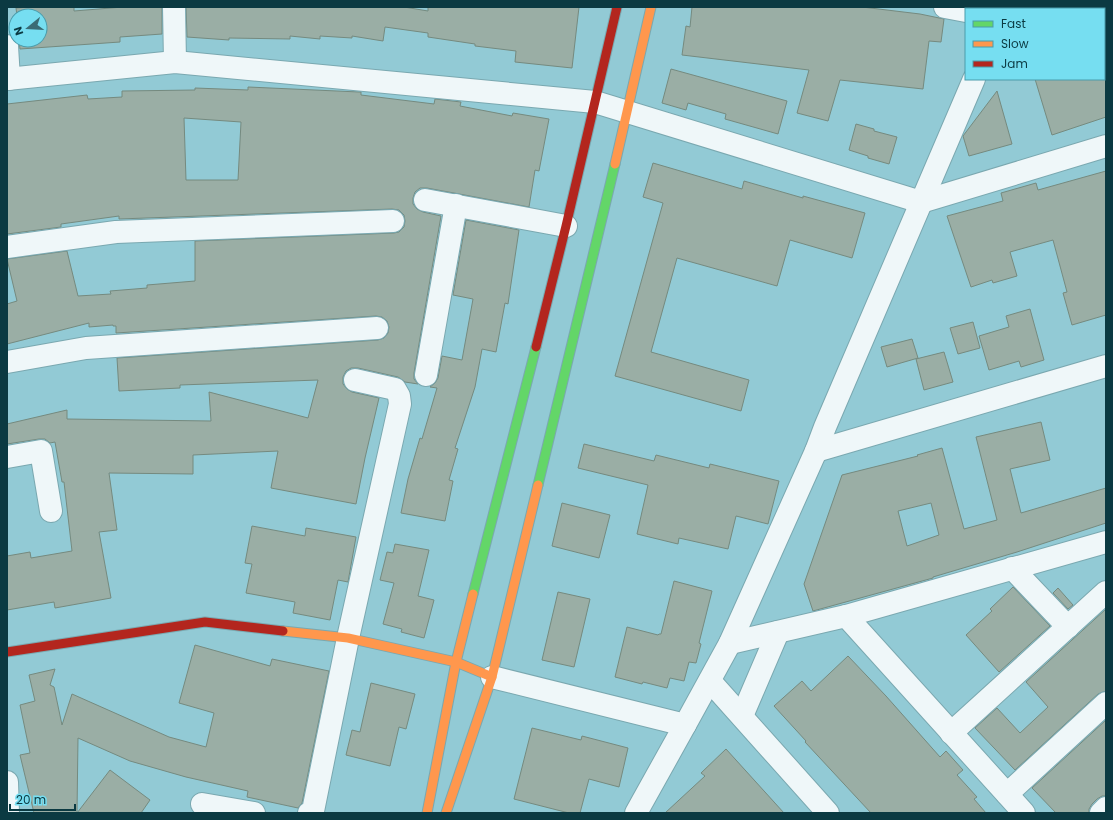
<svg xmlns="http://www.w3.org/2000/svg" width="1113" height="820" viewBox="0 0 1113 820" font-family="Poppins,sans-serif">
	<style>
		.building { fill: #9aaea5; stroke: #758a7f; fill-rule: evenodd }
		.lines { fill: none; stroke-linecap: round; stroke-linejoin: round }
		.street-casing { stroke: #7aa8b0; stroke-width: 24 }
		.fast-casing { stroke: #7aa8b0; stroke-width: 11 }
		.slow-casing { stroke: #7aa8b0; stroke-width: 11 }
		.jam-casing { stroke: #7aa8b0; stroke-width: 11 }
		.street { stroke: #eff7f9; stroke-width: 22 }
		.fast { stroke: #63d668; stroke-width: 9 }
		.slow { stroke: #ff974d; stroke-width: 9 }
		.jam { stroke: #b3261e; stroke-width: 9 }
	</style>
	<rect width="100%" height="100%" fill="#92cad5"/>
	<g class="building">
		<polygon points="29,7 74,7 74,11 123,7 162,7 162,34 120,37 120,42 20,49 19,40 40,40 40,16 17,16 16,8"/>
		<polygon points="186,7 404,7 428,11 428,7 579,7 572,68 515,62 516,51 475,46 475,44 428,37 428,33 385,27 383,41 352,36 352,38 320,36 320,39 290,36 290,39 229,38 229,40 187,37"/>
		<polygon points="692,7 862,7 920,14 944,19 941,42 929,41 923,89 840,80 828,121 797,113 809,70 682,55 686,26 690,27"/>
		<polygon points="671,69 787,101 778,134 725,119 726,114 688,103 686,110 662,103"/>
		<polygon points="1035,79 1106,79 1106,117 1052,135"/>
		<path d="M 248,87 L 359,92 L 361,92 L 361,95 L 434,104 L 435,99 L 461,102 L 460,106 L 512,116 L 513,113 L 549,119 L 539,171 L 535,170 L 529,207 L 427,188 L 420,188 L 415,192 L 413,198 L 413,204 L 417,209 L 423,212 L 441,216 L 414,373 L 414,379 L 418,384 L 405,382 L 398,377 L 358,368 L 351,368 L 346,371 L 343,377 L 343,384 L 347,389 L 352,392 L 379,398 L 365,458 L 356,504 L 271,488 L 278,451 L 193,455 L 193,474 L 109,473 L 117,530 L 99,532 L 111,598 L 55,608 L 54,602 L 7,610 L 7,556 L 30,552 L 31,558 L 72,551 L 64,482 L 62,482 L 55,442 L 50,443 L 45,439 L 39,439 L 7,444 L 7,424 L 67,410 L 67,419 L 211,421 L 209,392 L 308,418 L 318,380 L 180,385 L 180,388 L 119,391 L 117,358 L 378,340 L 384,338 L 388,333 L 389,327 L 387,321 L 382,317 L 376,316 L 116,333 L 116,326 L 113,326 L 113,325 L 89,327 L 89,323 L 7,344 L 7,304 L 17,301 L 7,259 L 67,251 L 78,296 L 111,294 L 110,291 L 147,288 L 147,285 L 195,281 L 195,241 L 394,233 L 399,232 L 404,227 L 405,221 L 404,215 L 399,210 L 392,209 L 119,219 L 119,216 L 61,224 L 61,227 L 7,234 L 7,104 L 87,95 L 88,99 L 122,97 L 122,91 L 195,90 L 195,88 L 248,90 ZM 184,118 L 241,122 L 238,180 L 186,180 Z"/>
		<polygon points="997,91 1012,144 969,156 963,136"/>
		<polygon points="856,124 874,129 874,131 897,137 889,164 868,158 868,156 849,150"/>
		<polygon points="653,163 742,189 744,181 803,198 803,196 865,213 852,258 790,240 777,286 677,258 651,352 749,380 741,411 615,376 663,203 643,197"/>
		<polygon points="1106,171 1106,315 1072,325 1063,293 1067,292 1053,240 1010,252 1017,276 993,283 992,280 971,287 947,216 1003,201 1001,193 1036,183 1038,190"/>
		<polygon points="466,220 519,230 508,304 505,303 496,352 482,349 475,387 455,448 458,449 449,480 453,481 445,521 401,513 408,479 420,438 422,439 437,388 430,387 435,383 438,378 442,356 462,360 473,299 453,295"/>
		<polygon points="1030,309 1044,360 1021,367 1019,361 989,370 979,336 1009,327 1006,316"/>
		<polygon points="973,322 980,348 958,354 950,328"/>
		<polygon points="912,339 918,358 887,367 881,347"/>
		<polygon points="944,352 953,382 924,390 916,359"/>
		<path d="M 1041,422 L 1050,460 L 1010,469 L 1021,513 L 1106,488 L 1106,523 L 1017,552 L 933,577 L 933,578 L 813,611 L 804,584 L 842,475 L 918,456 L 917,455 L 942,448 L 964,529 L 997,520 L 976,437 ZM 931,503 L 939,535 L 907,546 L 898,511 Z"/>
		<polygon points="584,444 654,461 656,455 709,468 710,464 779,481 768,524 736,516 728,549 679,538 678,544 637,534 648,485 578,468"/>
		<polygon points="562,503 610,515 599,558 552,546"/>
		<polygon points="252,526 305,536 306,528 356,537 348,582 338,580 330,620 293,613 295,602 246,593 252,564 245,563"/>
		<polygon points="395,544 429,550 418,596 434,600 424,638 401,632 402,629 383,624 394,583 380,580 387,552 393,553"/>
		<polygon points="674,581 712,591 699,643 701,644 696,663 689,662 684,681 670,678 667,688 643,682 642,684 615,677 627,627 658,635 659,634 661,634"/>
		<polygon points="1013,587 1050,626 999,672 966,635 992,611 990,609"/>
		<polygon points="1058,588 1073,605 1068,609 1053,593"/>
		<polygon points="558,592 590,599 574,667 542,660"/>
		<polygon points="1106,609 1106,691 1098,694 1015,770 975,728 997,708 1020,733 1048,707 1026,682"/>
		<polygon points="195,645 270,666 272,659 329,671 302,803 298,808 247,797 248,791 186,777 130,761 78,738 77,813 110,770 150,800 141,813 34,813 20,755 30,753 20,705 35,701 29,675 55,669 50,685 54,687 62,725 72,694 169,737 206,747 214,713 179,703"/>
		<polygon points="848,656 886,696 940,757 946,751 963,770 957,775 977,797 974,799 986,813 871,813 805,742 806,741 774,706 802,681 811,691"/>
		<polygon points="371,683 415,694 406,729 399,727 390,766 346,755 352,730 360,732"/>
		<polygon points="1106,720 1106,796 1102,796 1097,799 1092,804 1089,809 1089,813 1056,813 1032,788"/>
		<polygon points="532,728 581,740 582,736 628,748 619,787 589,779 580,813 569,813 514,799"/>
		<polygon points="726,749 784,813 665,813 705,776 701,773"/>
	</g>
	<g class="lines">
		<g class="street-casing">
			<g id="street">
				<polyline points="174,7 175,62"/>
				<polyline points="945,7 966,11"/>
				<polyline points="1004,9 1005,7"/>
				<polyline points="7,46 9,79"/>
				<polyline points="7,79 175,62 595,102 921,202 1106,146"/>
				<polyline points="425,200 566,226"/>
				<polyline points="7,247 116,232 393,221"/>
				<polyline points="7,362 86,348 377,328"/>
				<polyline points="426,375 456,205"/>
				<polyline points="816,451 1106,366"/>
				<polyline points="7,457 41,451 51,511"/>
				<polyline points="1012,568 1068,627"/>
				<polyline points="846,616 1024,813"/>
				<polyline points="730,643 846,616 1106,542"/>
				<polyline points="492,677 685,725 730,643 816,451 825,427 974,79"/>
				<polyline points="710,681 828,813"/>
				<polyline points="742,716 778,632"/>
				<polyline points="951,733 1106,592"/>
				<polyline points="7,782 8,813"/>
				<polyline points="1007,794 1106,703"/>
				<polyline points="202,804 254,813"/>
				<polyline points="309,813 313,811 348,638 400,404 399,396 395,389 355,380"/>
				<polyline points="636,813 685,725"/>
				<polyline points="1101,813 1106,808"/>
			</g>
		</g>
		<g class="fast-casing">
			<g id="fast">
				<polyline points="538,485 615,164"/>
				<polyline points="473,594 536,347"/>
			</g>
		</g>
		<g class="slow-casing">
			<g id="slow">
				<polyline points="615,164 651,7"/>
				<polyline points="283,631 348,638 456,662 492,677"/>
				<polyline points="427,813 456,662 473,594"/>
				<polyline points="446,813 492,677 538,485"/>
			</g>
		</g>
		<g class="jam-casing">
			<g id="jam">
				<polyline points="536,347 566,226 617,7"/>
				<polyline points="7,652 205,622 283,631"/>
			</g>
		</g>
		<use href="#street" class="street"/>
		<use href="#fast" class="fast"/>
		<use href="#slow" class="slow"/>
		<use href="#jam" class="jam"/>
	</g>
	<rect width="1113" height="820" fill="none" stroke="#0b3a42" stroke-width="16"/>
	<rect x="965" y="8" width="140" height="72" fill="#76def1" stroke="#4b9cab"/>
	<rect x="973" y="21" width="20" height="6" fill="#63d668" stroke="#4b9cab"/>
	<text x="1001" y="28" font-size="12" fill="#0b3a42">Fast</text>
	<rect x="973" y="41" width="20" height="6" fill="#ff974d" stroke="#4b9cab"/>
	<text x="1001" y="48" font-size="12" fill="#0b3a42">Slow</text>
	<rect x="973" y="61" width="20" height="6" fill="#b3261e" stroke="#4b9cab"/>
	<text x="1001" y="68" font-size="12" fill="#0b3a42">Jam</text>
	<g transform="translate(28 28) rotate(252)"><circle r="19" fill="#76def1" stroke="#4b9cab"/>
	<path d="M0-3L7 15L0 10L-7 15Z" fill="#3a6c75"/>
	<text y="-6" font-size="11" font-weight="bold" text-anchor="middle" fill="#0b3a42">N</text>
	</g>
	<path d="M10 804v6h65v-6" fill="none" stroke="#0b3a42" stroke-width="2"/>
	<text x="16" y="804" font-size="12" fill="#0b3a42" stroke="#76def1" stroke-width="3" paint-order="stroke">20 m</text>
</svg>
